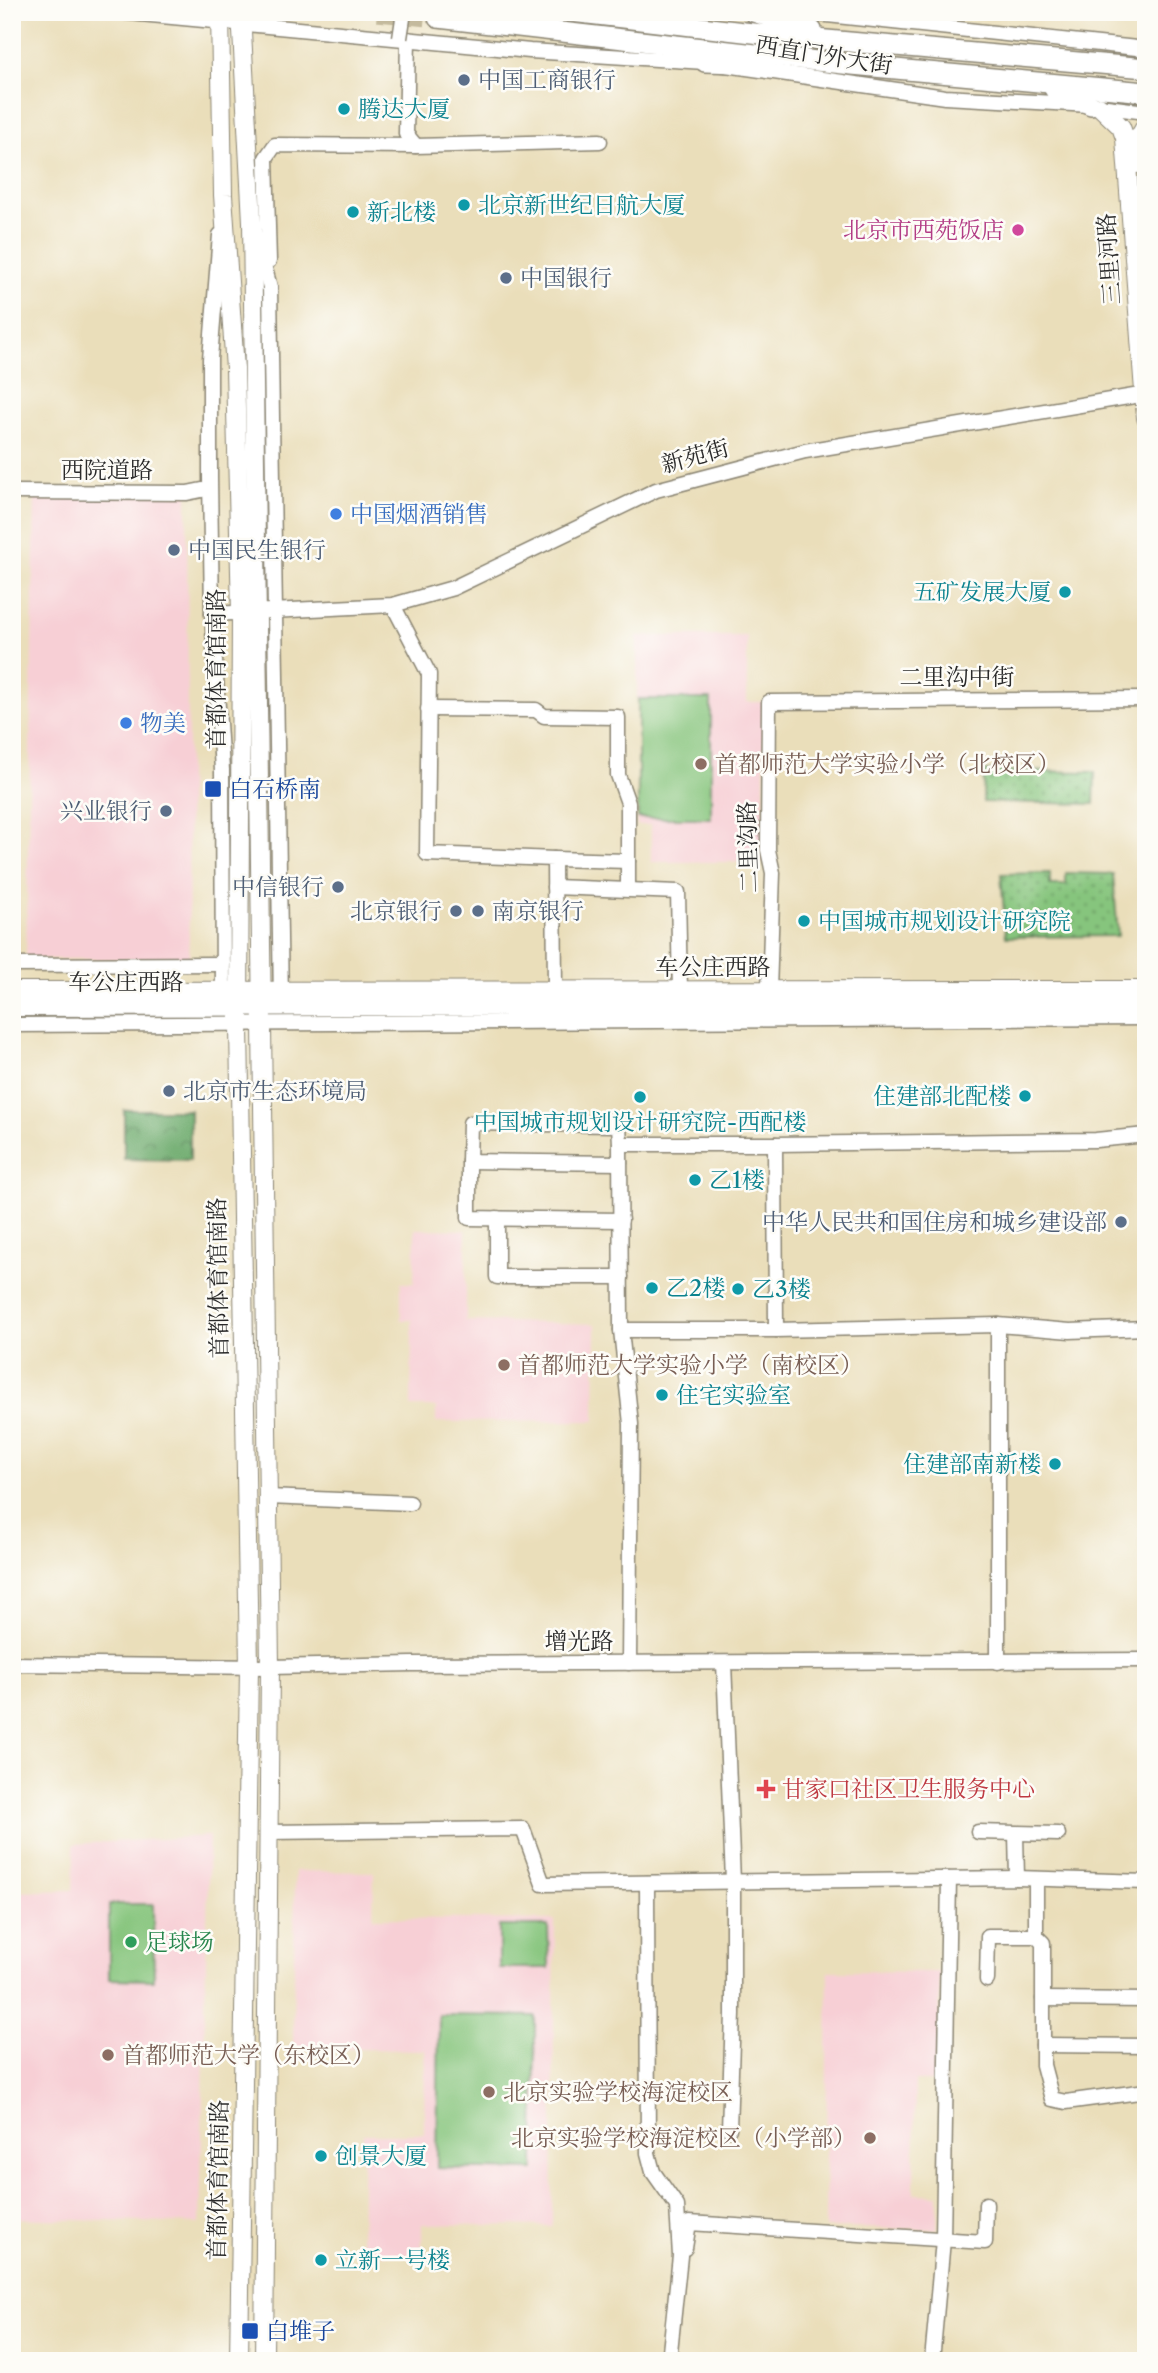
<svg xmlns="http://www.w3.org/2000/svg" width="1158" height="2373" viewBox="0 0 1158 2373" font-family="'Libre Caslon Text','Noto Serif SC',serif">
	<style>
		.built { fill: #f7cfd5 }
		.forest { fill: url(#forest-crowns); stroke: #4c6a4c; stroke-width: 2 }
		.park { fill: url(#park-dots); stroke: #587854; stroke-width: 2 }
		.garden { fill: #86c57d; stroke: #587854; stroke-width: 2 }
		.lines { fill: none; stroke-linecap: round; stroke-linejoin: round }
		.highway-tunnel { stroke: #c4ba9d; stroke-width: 19; stroke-dasharray: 19 10; stroke-linecap: butt }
		.minor-casing { stroke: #8a8472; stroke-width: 17 }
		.major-casing { stroke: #8a8472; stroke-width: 20 }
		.highway-casing { stroke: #8a8472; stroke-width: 22 }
		.minor { stroke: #fff; stroke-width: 14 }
		.major { stroke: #fff; stroke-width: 18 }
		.highway { stroke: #fff; stroke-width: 19 }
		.minor-bridge-casing { stroke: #8a8472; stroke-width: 17; stroke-linecap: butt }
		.minor-bridge { stroke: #fff; stroke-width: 14 }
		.service-dot { fill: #5c6f8a; stroke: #fdfcf7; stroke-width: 2.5 }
		.culture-dot { fill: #0f9aa8; stroke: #fdfcf7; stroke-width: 2.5 }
		.hotel-dot { fill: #d1479c; stroke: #fdfcf7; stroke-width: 2.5 }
		.shop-dot { fill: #3f7fe0; stroke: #fdfcf7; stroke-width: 2.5 }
		.education-dot { fill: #8d6e63; stroke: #fdfcf7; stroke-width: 2.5 }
		.transit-dot { fill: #1a4fb4; stroke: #fdfcf7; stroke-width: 2.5 }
		.health-dot { fill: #e0444e; stroke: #fdfcf7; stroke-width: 2.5 }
		.leisure-dot { fill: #2e9e5b; stroke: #fdfcf7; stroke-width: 2.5 }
		.labels { text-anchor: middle; stroke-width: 5; stroke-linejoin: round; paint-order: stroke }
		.street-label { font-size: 23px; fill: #2b2b2b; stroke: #fdfcf7 }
		.service-label { font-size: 23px; fill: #4e5e75; stroke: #fdfcf7; text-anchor: start }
		.culture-label { font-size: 23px; fill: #0d838f; stroke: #fdfcf7; text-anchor: start }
		.hotel-label { font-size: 23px; fill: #b23c85; stroke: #fdfcf7; text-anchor: end }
		.shop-label { font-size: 23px; fill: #366cbe; stroke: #fdfcf7; text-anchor: start }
		.education-label { font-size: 23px; fill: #785e54; stroke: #fdfcf7; text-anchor: start }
		.transit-label { font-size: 23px; fill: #164399; stroke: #fdfcf7; text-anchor: start }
		.health-label { font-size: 23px; fill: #be3a42; stroke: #fdfcf7; text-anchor: start }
		.leisure-label { font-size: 23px; fill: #27864d; stroke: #fdfcf7; text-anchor: start }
	</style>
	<defs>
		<pattern id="forest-crowns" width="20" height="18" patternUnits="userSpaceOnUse" patternTransform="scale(1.75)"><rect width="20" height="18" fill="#6caa6c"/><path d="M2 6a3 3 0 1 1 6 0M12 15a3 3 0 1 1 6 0" fill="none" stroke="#598b59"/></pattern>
		<pattern id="park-dots" width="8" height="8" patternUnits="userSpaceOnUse" patternTransform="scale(1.75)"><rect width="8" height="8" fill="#86c57d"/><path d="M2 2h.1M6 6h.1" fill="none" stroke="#6ea067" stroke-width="1.8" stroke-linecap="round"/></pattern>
	</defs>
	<rect width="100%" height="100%" fill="#fdfcf7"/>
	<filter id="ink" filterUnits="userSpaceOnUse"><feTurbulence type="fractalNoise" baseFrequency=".0143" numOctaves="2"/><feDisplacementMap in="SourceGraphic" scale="14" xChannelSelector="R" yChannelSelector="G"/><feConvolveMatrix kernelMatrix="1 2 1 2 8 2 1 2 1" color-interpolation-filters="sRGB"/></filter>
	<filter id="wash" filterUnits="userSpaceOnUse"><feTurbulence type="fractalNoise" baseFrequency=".00686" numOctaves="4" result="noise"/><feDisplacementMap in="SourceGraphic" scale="28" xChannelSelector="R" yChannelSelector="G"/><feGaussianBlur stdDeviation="1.57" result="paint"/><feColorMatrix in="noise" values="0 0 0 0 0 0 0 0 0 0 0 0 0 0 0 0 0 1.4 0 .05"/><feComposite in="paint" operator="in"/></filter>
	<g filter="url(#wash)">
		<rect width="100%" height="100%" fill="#eadeba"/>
		<g class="built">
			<polygon points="35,493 187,493 189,959 26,959"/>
			<polygon points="637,636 747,636 747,702 764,702 764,862 651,862 651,825 637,825"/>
			<polygon points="415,1229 466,1230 466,1321 596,1324 595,1421 436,1422 436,1407 411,1407 412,1320 401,1320 401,1283 414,1283"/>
			<polygon points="209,1836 200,2224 12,2218 12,1892 73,1890 74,1844"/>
			<polygon points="295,1871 374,1872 373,1918 555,1920 552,2226 422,2224 422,2255 361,2254 363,2134 424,2134 425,2050 293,2048"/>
			<polygon points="828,1971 940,1972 939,2081 915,2081 914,2194 938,2195 937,2229 825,2228"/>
		</g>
		<polygon class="forest" points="124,1110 190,1110 190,1160 124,1159"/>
		<g class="park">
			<polygon points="984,771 1095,772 1094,804 983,802"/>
			<polygon points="1050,873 1050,885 1066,885 1066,873 1113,874 1118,936 1006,937 1001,874"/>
		</g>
		<g class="garden">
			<rect x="638" y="699" width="73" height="119"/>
			<polygon points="109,1904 153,1904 154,1980 109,1979"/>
			<polygon points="499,1926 548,1926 549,1968 499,1968"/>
			<polygon points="439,2015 535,2016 534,2170 437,2168"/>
		</g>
	</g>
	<g filter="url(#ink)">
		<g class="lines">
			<polyline class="highway-tunnel" points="377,12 438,18"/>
			<g class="minor-casing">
				<g id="minor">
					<polyline points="119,12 530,51 705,62 945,97 1091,105 1146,112"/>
					<polyline points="799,12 1146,49"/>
					<polyline points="408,39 406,134 416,146"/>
					<polyline points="220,235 210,359 210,477 212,614 222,770 223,1001"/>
					<polyline points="256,236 270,287 281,1002"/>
					<polyline points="269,261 266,158 275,145 416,146 600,141"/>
					<polyline points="12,492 187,493 202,490"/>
					<polyline points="393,605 429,674 427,854 554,859 555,991"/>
					<polyline points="212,614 393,605 453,588 656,490 805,451 1146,394"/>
					<polyline points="428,709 536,710 544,716 618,717 618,775 628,803 628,861 554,859"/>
					<polyline points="628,861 628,889"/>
					<polyline points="554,887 678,892 680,991"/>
					<polyline points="12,965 223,964"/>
					<polyline points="769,991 773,873 768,850 769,702 1146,699"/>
					<polyline points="12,1025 1146,1018"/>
					<polyline points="620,1144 619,1125 470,1123 469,1161 620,1163"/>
					<polyline points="469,1161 469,1218 621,1220"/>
					<polyline points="497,1218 497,1277 621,1277"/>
					<polyline points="621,1330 776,1330 998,1325 1070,1331 1146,1328"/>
					<polyline points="776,1330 775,1144 1096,1140 1146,1135"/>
					<polyline points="268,1497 410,1503"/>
					<polyline points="998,1662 998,1325"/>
					<polyline points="629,1663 631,1424 621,1330 620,1144 775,1144"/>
					<polyline points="724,1663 733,1881 733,2014 729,2129"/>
					<polyline points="12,1664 270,1667 412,1664 1146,1660"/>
					<polyline points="268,1832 523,1829 543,1884 1017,1878 1146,1882"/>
					<polyline points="978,1832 1058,1834"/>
					<polyline points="1016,1834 1017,1878"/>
					<polyline points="1036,1879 1036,1936 1043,1943 1043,2065 1052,2099 1066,2102 1146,2091"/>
					<polyline points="647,1883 648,2153 653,2172 677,2206 680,2256 669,2361"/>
					<polyline points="987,1980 988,1936 1036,1936"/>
					<polyline points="1043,1999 1146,2000"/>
					<polyline points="1043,2045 1146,2046"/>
					<polyline points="685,2248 689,2223 985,2242 986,2204"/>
					<polyline points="932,2361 943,2240 949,1879"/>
				</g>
			</g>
			<g class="major-casing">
				<g id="major">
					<polyline points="220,12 223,195 235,369 241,613 239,1025 249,1667 239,2361"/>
					<polyline points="241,12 252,222 270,1667 264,2361"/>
					<polyline points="1099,106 1121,127 1125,138 1146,418"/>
					<polyline points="1137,164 1138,139 1146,125"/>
					<polyline points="12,991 1146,990"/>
					<polyline points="12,1007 1146,1005"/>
				</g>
			</g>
			<g class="highway-casing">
				<g id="highway">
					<polyline points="571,12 770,35 1146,68"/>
					<polyline points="753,12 812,30"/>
					<polyline points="438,18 852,65 1146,92"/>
					<polyline points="705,62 739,63"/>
					<polyline points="1054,89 1091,105"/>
				</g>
			</g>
			<use href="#minor" class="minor"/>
			<use href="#major" class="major"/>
			<use href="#highway" class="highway"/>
			<g class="minor-bridge-casing">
				<polyline id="minor-bridge" points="400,38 404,12"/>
			</g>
			<use href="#minor-bridge" class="minor-bridge"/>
		</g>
	</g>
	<g class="service-dot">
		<circle cx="464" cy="80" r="7"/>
		<circle cx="506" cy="278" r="7"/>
		<circle cx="174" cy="550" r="7"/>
		<circle cx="166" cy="811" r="7"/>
		<circle cx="338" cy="887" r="7"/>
		<circle cx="456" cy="911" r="7"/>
		<circle cx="478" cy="911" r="7"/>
		<circle cx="169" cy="1091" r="7"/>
		<circle cx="1121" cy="1222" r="7"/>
	</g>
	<g class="culture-dot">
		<circle cx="344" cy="109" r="7"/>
		<circle cx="464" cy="205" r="7"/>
		<circle cx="353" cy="212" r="7"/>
		<circle cx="1065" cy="592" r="7"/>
		<circle cx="804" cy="921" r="7"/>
		<circle cx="1025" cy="1096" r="7"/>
		<circle cx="640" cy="1097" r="7"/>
		<circle cx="695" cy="1180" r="7"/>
		<circle cx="652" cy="1288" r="7"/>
		<circle cx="738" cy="1289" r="7"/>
		<circle cx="662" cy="1395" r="7"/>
		<circle cx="1055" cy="1464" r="7"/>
		<circle cx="321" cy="2156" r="7"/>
		<circle cx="321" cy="2260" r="7"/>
	</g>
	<circle class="hotel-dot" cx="1018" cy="230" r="7"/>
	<g class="shop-dot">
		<circle cx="336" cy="514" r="7"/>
		<circle cx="126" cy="723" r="7"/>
	</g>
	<g class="education-dot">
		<circle cx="701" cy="764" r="7"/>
		<circle cx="504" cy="1365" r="7"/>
		<circle cx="108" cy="2055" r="7"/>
		<circle cx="489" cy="2092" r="7"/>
		<circle cx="870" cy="2138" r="7"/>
	</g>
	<g class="transit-dot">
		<rect x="204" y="780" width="18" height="18" rx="3.5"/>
		<rect x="241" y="2322" width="18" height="18" rx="3.5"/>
	</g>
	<path class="health-dot" d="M762.5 1778.5h7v7h7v7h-7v7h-7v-7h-7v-7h7z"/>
	<circle class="leisure-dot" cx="131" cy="1942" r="7"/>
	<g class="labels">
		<g class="street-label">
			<text transform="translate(824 55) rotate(9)" y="8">西直门外大街</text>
			<text transform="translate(1109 259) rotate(-94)" y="8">三里河路</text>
			<text transform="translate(695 456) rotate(-15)" y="8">新苑街</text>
			<text x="107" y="478">西院道路</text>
			<text transform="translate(216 669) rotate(-90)" y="8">首都体育馆南路</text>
			<text x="957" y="685">二里沟中街</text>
			<text transform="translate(748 847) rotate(-92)" y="8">二里沟路</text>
			<text x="713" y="975">车公庄西路</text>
			<text x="126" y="990">车公庄西路</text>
			<text transform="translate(218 1278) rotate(-91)" y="8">首都体育馆南路</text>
			<text x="579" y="1649">增光路</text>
			<text transform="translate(218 2180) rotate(-89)" y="8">首都体育馆南路</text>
		</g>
		<g class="service-label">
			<text x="478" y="88">中国工商银行</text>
			<text x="520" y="286">中国银行</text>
			<text x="188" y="558">中国民生银行</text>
			<text x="152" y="819" text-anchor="end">兴业银行</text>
			<text x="324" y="895" text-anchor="end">中信银行</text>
			<text x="442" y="919" text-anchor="end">北京银行</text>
			<text x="492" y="919">南京银行</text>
			<text x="183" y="1099">北京市生态环境局</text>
			<text x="1107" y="1230" text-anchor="end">中华人民共和国住房和城乡建设部</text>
		</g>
		<g class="culture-label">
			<text x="358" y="117">腾达大厦</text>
			<text x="478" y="213">北京新世纪日航大厦</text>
			<text x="367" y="220">新北楼</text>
			<text x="1051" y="600" text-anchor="end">五矿发展大厦</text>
			<text x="818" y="929">中国城市规划设计研究院</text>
			<text x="1011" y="1104" text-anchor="end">住建部北配楼</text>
			<text x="640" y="1130" text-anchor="middle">中国城市规划设计研究院-西配楼</text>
			<text x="709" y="1188">乙1楼</text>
			<text x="666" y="1296">乙2楼</text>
			<text x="752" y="1297">乙3楼</text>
			<text x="676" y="1403">住宅实验室</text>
			<text x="1041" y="1472" text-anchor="end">住建部南新楼</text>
			<text x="335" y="2164">创景大厦</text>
			<text x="335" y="2268">立新一号楼</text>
		</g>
		<g class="hotel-label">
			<text x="1004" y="238">北京市西苑饭店</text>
		</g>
		<g class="shop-label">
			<text x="350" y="522">中国烟酒销售</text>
			<text x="140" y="731">物美</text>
		</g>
		<g class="education-label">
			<text x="715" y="772">首都师范大学实验小学（北校区）</text>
			<text x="518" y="1373">首都师范大学实验小学（南校区）</text>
			<text x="122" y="2063">首都师范大学（东校区）</text>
			<text x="503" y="2100">北京实验学校海淀校区</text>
			<text x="856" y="2146" text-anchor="end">北京实验学校海淀校区（小学部）</text>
		</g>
		<g class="transit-label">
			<text x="229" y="797">白石桥南</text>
			<text x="266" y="2339">白堆子</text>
		</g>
		<g class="health-label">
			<text x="782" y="1797">甘家口社区卫生服务中心</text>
		</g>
		<g class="leisure-label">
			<text x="145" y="1950">足球场</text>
		</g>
	</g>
	<rect width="1158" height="2373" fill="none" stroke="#fdfcf7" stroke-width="42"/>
</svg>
